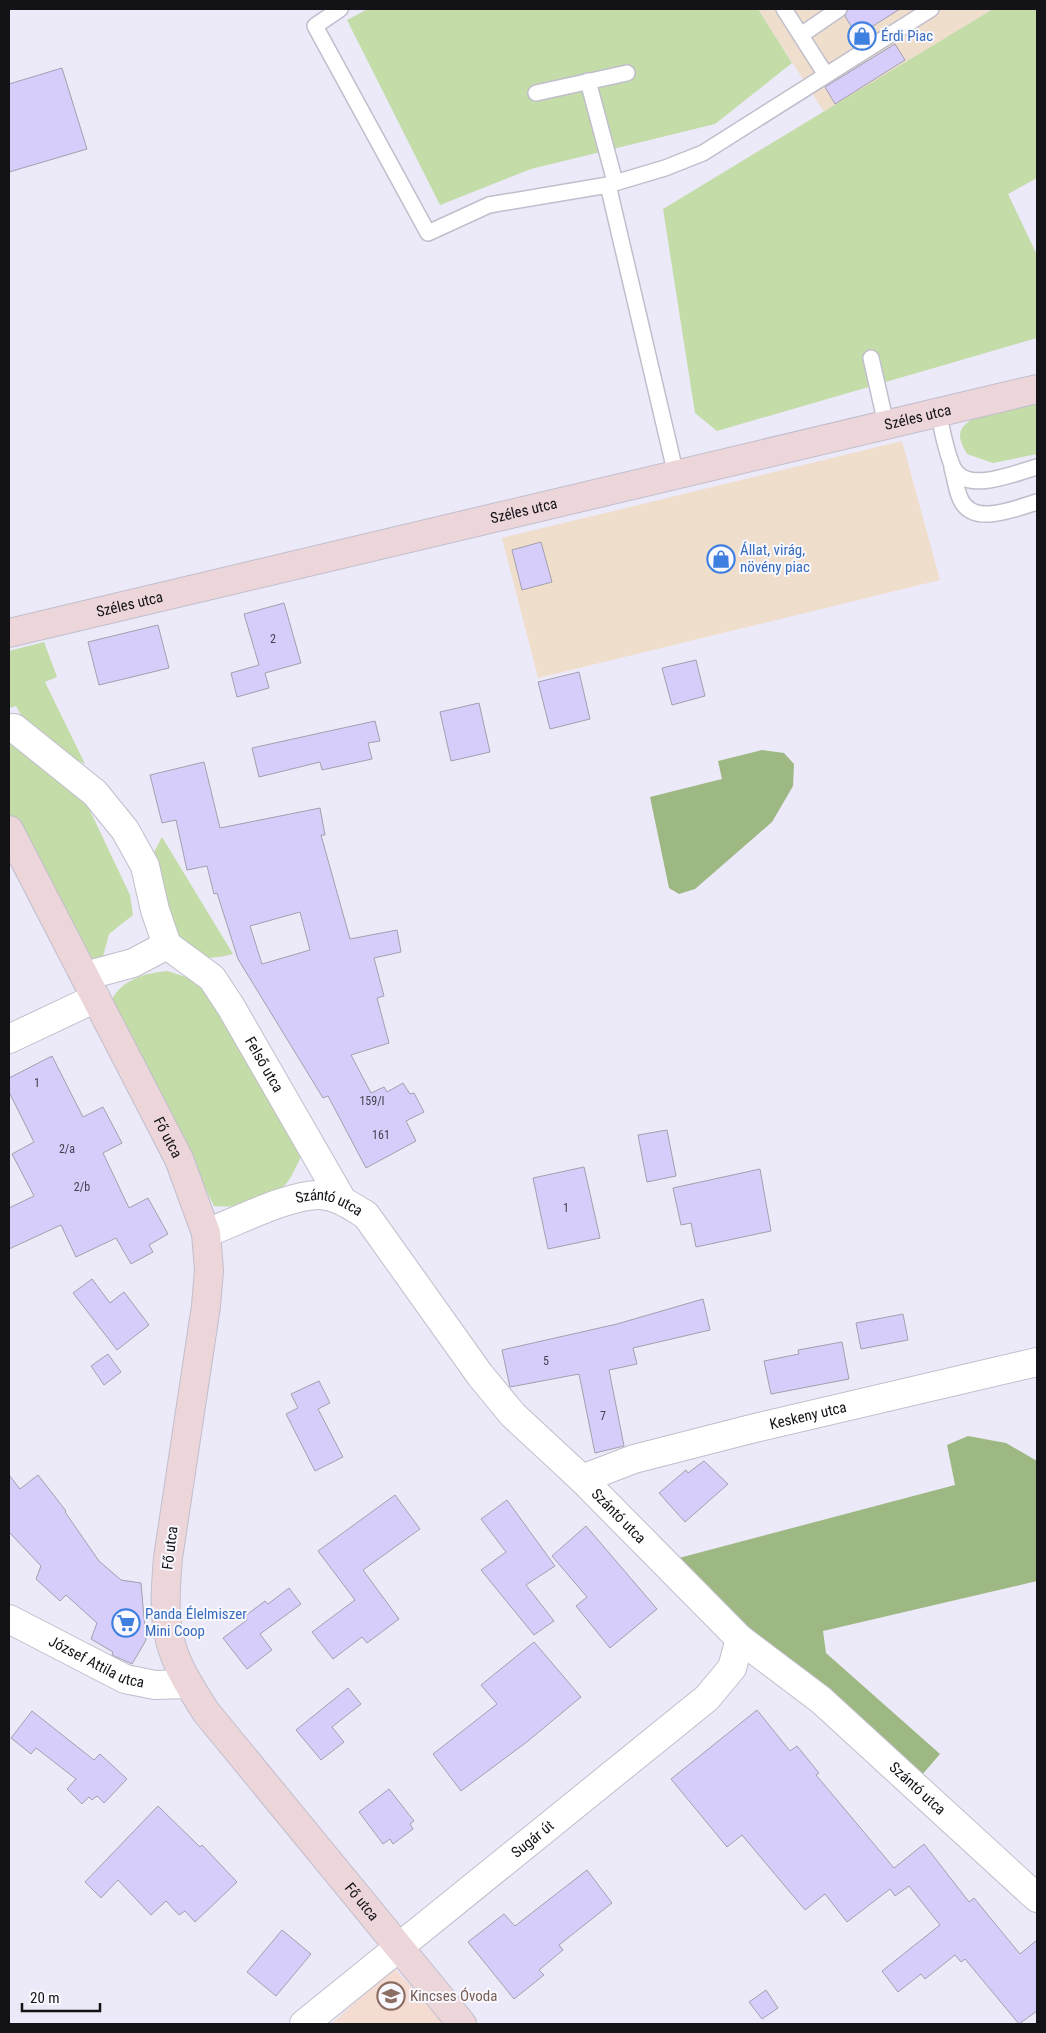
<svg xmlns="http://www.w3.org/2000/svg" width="1046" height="2033" viewBox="0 0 1046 2033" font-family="'Roboto Condensed',sans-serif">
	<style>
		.commercial { fill: #f0decd }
		.education { fill: #f4dcd2 }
		.green { fill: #c3dca8 }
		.forest { fill: #9eb883 }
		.building { fill: #d6cdfa; stroke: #a3a0ae; fill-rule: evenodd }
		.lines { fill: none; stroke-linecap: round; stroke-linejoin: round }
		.lane-casing { stroke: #c1becc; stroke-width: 18 }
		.street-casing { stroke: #c1becc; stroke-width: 30 }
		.secondary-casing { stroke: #c1becc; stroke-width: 30 }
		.lane { stroke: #fff; stroke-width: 15 }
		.street { stroke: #fff; stroke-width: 28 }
		.secondary { stroke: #ecd6da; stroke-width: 28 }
		.labels { text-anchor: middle; stroke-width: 4; stroke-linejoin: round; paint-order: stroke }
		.number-label { font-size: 12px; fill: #444150 }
		.shop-label { font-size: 15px; fill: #366cbe; stroke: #f9f8fe; text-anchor: start }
		.street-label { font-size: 15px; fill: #131217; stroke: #f9f8fe }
		.education-label { font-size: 15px; fill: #785e54; stroke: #f9f8fe; text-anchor: start }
	</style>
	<rect width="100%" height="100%" fill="#ece9f8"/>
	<g class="commercial">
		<polygon points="758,9 993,9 824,112"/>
		<polygon points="902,441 940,580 538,678 502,538"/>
	</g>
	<polygon class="education" points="394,1968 446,2024 331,2024"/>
	<g class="green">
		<polygon points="368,9 758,9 792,63 715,124 531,169 440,205 347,20"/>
		<polygon points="993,9 1037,9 1037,178 1008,194 1037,255 1037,338 717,431 695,413 663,209"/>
		<path d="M 1037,403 L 1037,454 L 993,463 L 967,454 C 959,440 955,430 971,420 Z"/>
		<polygon points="44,642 57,677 45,682 85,764 39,739 28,728 16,706 9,708 9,651"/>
		<polygon points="9,738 85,800 130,895 133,915 109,934 102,960 93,960 80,953 9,813"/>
		<path d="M 162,837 L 233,954 C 223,956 214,959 203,957 C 170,950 161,882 153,854 Z"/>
		<path d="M 167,971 L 189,978 L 208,993 L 302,1155 C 297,1164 292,1178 284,1186 C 267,1204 237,1208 214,1206 L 112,999 C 123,979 146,973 167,971 Z"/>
	</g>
	<g class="forest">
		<polygon points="762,750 784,753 794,764 793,786 772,822 695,889 679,894 669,888 650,797 722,779 718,761"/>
		<polygon points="968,1436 1006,1443 1037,1461 1037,1581 823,1631 826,1653 940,1754 921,1776 746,1627 675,1559 955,1485 947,1445"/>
	</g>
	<g class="building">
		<polygon points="848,9 900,9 857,36 845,16"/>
		<polygon points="895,44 905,60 835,104 825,87"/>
		<polygon points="62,68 87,149 9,172 9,84"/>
		<polygon points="541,542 552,582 522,590 512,550"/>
		<polygon points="284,603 301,663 265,673 269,688 237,697 231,673 259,665 244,614"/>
		<polygon points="158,625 169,668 99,685 88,642"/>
		<polygon points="696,660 705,696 672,705 662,668"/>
		<polygon points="579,672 590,719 550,729 538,682"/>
		<polygon points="479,703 490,752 451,761 440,712"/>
		<polygon points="375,721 380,741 368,743 372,759 322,770 320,762 259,777 252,748"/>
		<path d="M 204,762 L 220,828 L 320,808 L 325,835 L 321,835 L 350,939 L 397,930 L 401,952 L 374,958 L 384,996 L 377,998 L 389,1043 L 351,1055 L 371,1093 L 384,1087 L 387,1092 L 403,1083 L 410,1094 L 414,1093 L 424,1112 L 406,1121 L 416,1141 L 366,1168 L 328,1096 L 323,1098 L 238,959 L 217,893 L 214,894 L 207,866 L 187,870 L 176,820 L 162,823 L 150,775 ZM 300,912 L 310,950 L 262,964 L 250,926 Z"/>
		<polygon points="52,1056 83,1117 103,1107 122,1143 103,1153 129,1208 148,1198 168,1234 149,1245 153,1252 131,1264 116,1238 76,1257 61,1225 9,1249 9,1208 34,1196 12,1154 34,1142 9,1092 9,1078"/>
		<polygon points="667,1130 676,1176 647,1182 638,1135"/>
		<polygon points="584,1167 600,1238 548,1249 533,1178"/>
		<polygon points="760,1169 771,1231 696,1247 691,1223 681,1225 673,1188"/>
		<polygon points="92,1279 110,1303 124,1292 149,1325 117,1350 73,1293"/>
		<polygon points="703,1299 710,1330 633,1348 637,1364 609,1370 624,1446 595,1453 579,1374 510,1387 502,1350 617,1324"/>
		<polygon points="903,1314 908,1340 861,1349 856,1323"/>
		<polygon points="842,1342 849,1379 771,1394 764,1361 799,1354 798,1350"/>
		<polygon points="108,1354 121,1372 104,1385 91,1366"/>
		<polygon points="319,1381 330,1403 318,1409 343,1457 315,1471 286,1414 298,1408 291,1394"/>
		<polygon points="704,1461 728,1484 685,1522 659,1493 686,1470 688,1473"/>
		<polygon points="9,1475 20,1489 38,1475 66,1511 65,1512 99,1561 121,1580 141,1583 146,1640 132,1664 112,1655 113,1652 91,1639 97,1623 66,1595 60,1601 36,1579 41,1566 9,1532"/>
		<polygon points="395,1495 420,1529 363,1570 399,1619 367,1643 362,1637 333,1659 312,1632 355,1600 318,1551"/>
		<polygon points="507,1500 555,1566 526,1585 554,1621 534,1635 481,1570 506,1552 481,1519"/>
		<polygon points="586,1526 657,1609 610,1648 576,1606 587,1597 552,1556"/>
		<polygon points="289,1588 301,1604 260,1634 272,1650 247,1669 223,1638 247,1620 245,1616 265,1601 268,1604"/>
		<polygon points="534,1642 581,1697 528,1741 461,1791 433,1754 497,1704 481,1685"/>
		<polygon points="348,1688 361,1704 332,1727 344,1742 321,1760 296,1730"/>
		<polygon points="757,1710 790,1751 797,1746 819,1773 816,1775 894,1868 924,1844 969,1902 974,1898 1020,1954 1037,1940 1037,2011 1019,2024 965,1959 961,1962 955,1955 925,1979 921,1974 898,1992 882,1971 940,1925 909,1886 895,1896 890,1889 847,1922 825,1894 805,1910 742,1835 727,1847 671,1779"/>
		<polygon points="32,1711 94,1760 100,1754 127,1779 104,1803 97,1796 92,1800 89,1797 82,1804 67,1789 76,1779 36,1748 31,1754 11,1738"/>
		<polygon points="389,1789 414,1821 410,1824 413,1829 393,1844 390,1839 383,1844 359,1812"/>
		<polygon points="158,1806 200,1847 202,1845 237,1882 195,1922 185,1911 179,1915 166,1901 151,1915 118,1880 101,1898 85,1882"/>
		<polygon points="587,1870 612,1903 559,1945 563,1950 539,1970 544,1975 514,1999 468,1942 504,1914 515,1926"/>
		<polygon points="282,1930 311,1954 276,1996 247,1972"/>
		<polygon points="766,1990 778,2008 762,2019 749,2002"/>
	</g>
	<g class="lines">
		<g class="lane-casing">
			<g id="lane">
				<polyline points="340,9 315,26 428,233 489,205 608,185 665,168 703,153 931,9"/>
				<polyline points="784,9 826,75"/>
				<polyline points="801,35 839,9"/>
				<polyline points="588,81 615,182"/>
				<polyline points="536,93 627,73"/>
				<polyline points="608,185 676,475"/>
				<polyline points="871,358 886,424"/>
				<path d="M 938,411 C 942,429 945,448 952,465 C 963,496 1015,473 1037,467"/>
				<path d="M 952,468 C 955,478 956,489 960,498 C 972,528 1016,508 1037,502"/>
			</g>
		</g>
		<g class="street-casing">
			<g id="street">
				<polyline points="14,728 95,793 125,830 145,866 155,910 167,945"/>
				<path id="s1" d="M 85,976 L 133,963 L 167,945 L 212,978 L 231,1007 L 342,1200"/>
				<polyline points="9,1039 96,998"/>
				<path id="s2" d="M 206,1233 C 236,1222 290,1194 320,1195 C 337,1196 351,1206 366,1215 L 480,1375 L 513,1415 L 582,1479 L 740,1639 L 821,1700 L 1037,1898"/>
				<path id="s3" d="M 582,1479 L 634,1459 L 751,1429 L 1037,1362"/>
				<path id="s4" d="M 9,1619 L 125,1679 L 155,1685 L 188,1684"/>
				<path id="s5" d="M 304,2024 L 707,1698 L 732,1668 L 740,1639"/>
			</g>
		</g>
		<g class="secondary-casing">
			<g id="secondary">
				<path id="s6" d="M 9,633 L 1037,389"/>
				<path id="s7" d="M 9,830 L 179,1159 L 206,1233 L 209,1270 L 206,1306 L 168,1558 C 166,1584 163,1614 170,1640 C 176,1666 192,1690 206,1712 L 462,2024"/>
			</g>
		</g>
		<use href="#lane" class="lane"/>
		<use href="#street" class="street"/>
		<use href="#secondary" class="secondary"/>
	</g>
	<defs>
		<g id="shop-ring" transform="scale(1.4375)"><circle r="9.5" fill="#f9f8fe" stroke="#3f7fe0" stroke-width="1.5"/><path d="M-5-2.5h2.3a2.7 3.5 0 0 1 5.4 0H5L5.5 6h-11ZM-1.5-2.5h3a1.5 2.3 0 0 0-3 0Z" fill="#3f7fe0"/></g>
		<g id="supermarket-ring" transform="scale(1.4375)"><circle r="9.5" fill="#f9f8fe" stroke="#3f7fe0" stroke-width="1.5"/><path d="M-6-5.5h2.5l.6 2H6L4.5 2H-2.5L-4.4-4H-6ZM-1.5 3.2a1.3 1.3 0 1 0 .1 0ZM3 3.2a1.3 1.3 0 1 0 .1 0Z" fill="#3f7fe0"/></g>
		<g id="school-ring" transform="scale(1.4375)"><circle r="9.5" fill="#f9f8fe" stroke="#8d6e63" stroke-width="1.5"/><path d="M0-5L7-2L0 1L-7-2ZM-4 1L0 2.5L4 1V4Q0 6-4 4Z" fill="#8d6e63"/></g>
	</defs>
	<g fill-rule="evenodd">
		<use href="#shop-ring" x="862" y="36"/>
		<use href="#shop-ring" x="721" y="559"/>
		<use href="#supermarket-ring" x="126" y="1623"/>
		<use href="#school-ring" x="391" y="1996"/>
	</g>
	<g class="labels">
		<g class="number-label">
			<text x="273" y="643">2</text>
			<text x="37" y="1087">1</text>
			<text x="372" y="1105">159/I</text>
			<text x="381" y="1139">161</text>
			<text x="67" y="1153">2/a</text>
			<text x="82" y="1191">2/b</text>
			<text x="566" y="1212">1</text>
			<text x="546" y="1365">5</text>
			<text x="603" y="1420">7</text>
		</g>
		<g class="shop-label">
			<text x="881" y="41">Érdi Piac</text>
			<text x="740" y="555">Állat, virág,<tspan x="740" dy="17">növény piac</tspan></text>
			<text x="145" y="1619">Panda Élelmiszer<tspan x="145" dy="17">Mini Coop</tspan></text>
		</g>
		<g class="street-label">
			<text dy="5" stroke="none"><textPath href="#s6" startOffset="934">Széles utca</textPath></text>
			<text dy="5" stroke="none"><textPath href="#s6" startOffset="529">Széles utca</textPath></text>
			<text dy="5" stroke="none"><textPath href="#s6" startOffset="124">Széles utca</textPath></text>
			<text dy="5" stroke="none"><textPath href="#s1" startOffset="245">Felső utca</textPath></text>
			<text dy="5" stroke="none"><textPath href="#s7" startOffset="346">Fő utca</textPath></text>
			<text dy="5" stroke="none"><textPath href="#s2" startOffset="131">Szántó utca</textPath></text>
			<text dy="5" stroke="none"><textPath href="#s3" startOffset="235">Keskeny utca</textPath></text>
			<text dy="5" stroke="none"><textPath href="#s2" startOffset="566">Szántó utca</textPath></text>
			<text transform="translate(170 1548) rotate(-83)" y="5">Fő utca</text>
			<text dy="5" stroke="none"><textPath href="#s4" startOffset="98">József Attila utca</textPath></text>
			<text dy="5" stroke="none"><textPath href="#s2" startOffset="971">Szántó utca</textPath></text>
			<text dy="5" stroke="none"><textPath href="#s5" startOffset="294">Sugár út</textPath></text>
			<text dy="5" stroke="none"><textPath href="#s7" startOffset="1186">Fő utca</textPath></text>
		</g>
		<g class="education-label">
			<text x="410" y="2001">Kincses Óvoda</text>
		</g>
	</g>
	<rect width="1046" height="2033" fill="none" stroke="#131217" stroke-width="20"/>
	<path d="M22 2003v8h78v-8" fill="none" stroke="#131217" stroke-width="2.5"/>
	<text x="30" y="2003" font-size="15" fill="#131217" stroke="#f9f8fe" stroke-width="4" paint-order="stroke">20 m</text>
</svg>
